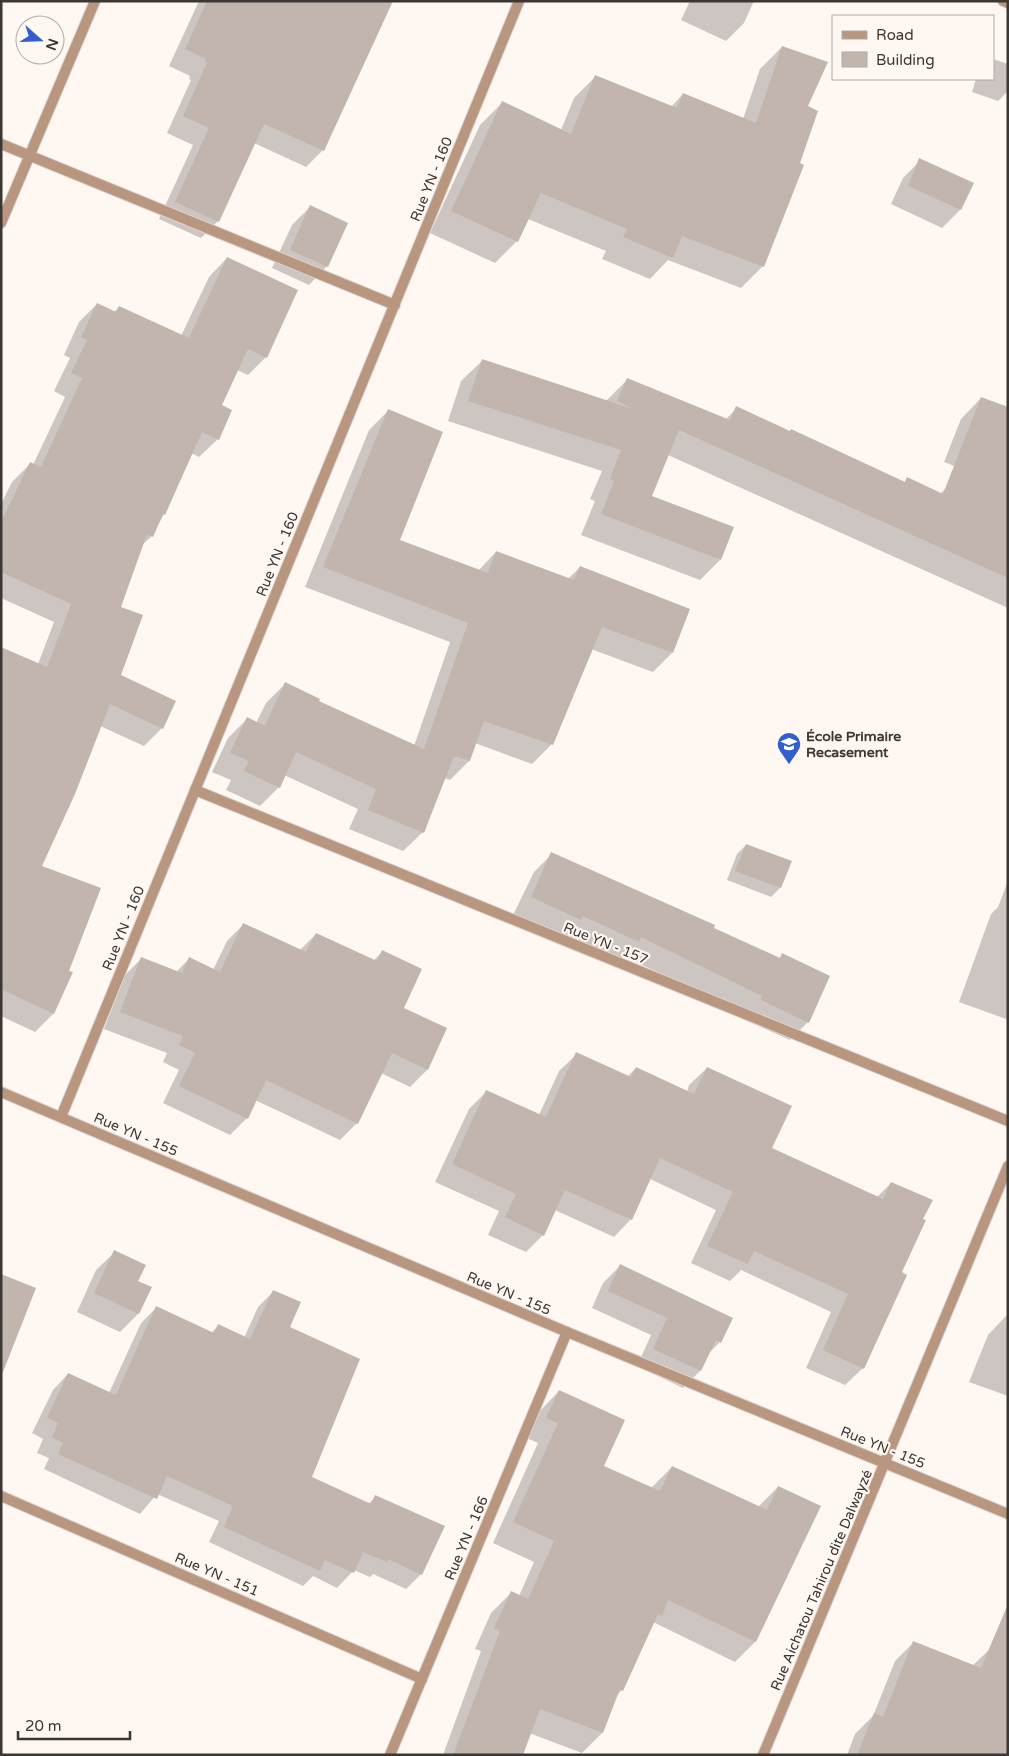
<svg xmlns="http://www.w3.org/2000/svg" width="1009" height="1756" viewBox="0 0 1009 1756" font-family="'Varela Round',sans-serif">
	<style>
		.shadow { fill: #0003 }
		.building { fill: #c2b5ae }
		.lines { fill: none; stroke-linecap: round; stroke-linejoin: round }
		.minor-casing { stroke: #dcd4d0; stroke-width: 12 }
		.minor { stroke: #b9967f; stroke-width: 10 }
		.labels { text-anchor: middle; stroke-width: 4.5; stroke-linejoin: round; paint-order: stroke }
		.street-label { font-size: 14px; fill: #3b3733; stroke: #fff7f2 }
		.poi-label { font-size: 14px; font-weight: bold; fill: #3b3733; stroke: #fff7f2; text-anchor: start }
	</style>
	<rect width="100%" height="100%" fill="#fff7f2"/>
	<g class="shadow">
		<polygon points="199,1 387,1 390,4 323,150 306,167 254,143 218,221 201,238 159,219 193,145 167,133 191,80 189,79 190,76 169,66"/>
		<polygon points="690,1 754,1 744,23 726,41 681,20"/>
		<polygon points="782,47 806,107 763,266 741,288 668,260 650,279 602,259 606,251 528,219 517,241 495,263 430,233 480,125 502,103 561,130 574,98 596,76 671,107 683,94 743,119 760,69"/>
		<polygon points="993,59 1008,64 1008,91 998,101 972,92 976,79 993,79"/>
		<polygon points="921,160 960,210 942,228 891,204 903,178"/>
		<polygon points="310,207 327,266 309,285 272,268 292,225"/>
		<polygon points="227,258 266,357 248,375 237,370 220,405 218,439 199,457 191,453 164,514 152,536 141,546 119,607 119,676 162,728 144,746 100,726 41,867 68,971 72,973 53,1014 35,1032 1,1016 1,648 38,664 54,622 1,598 1,504 12,482 30,464 33,465 65,397 54,391 70,358 64,355 79,322 97,304 114,312 119,307 181,336 209,277"/>
		<polygon points="482,361 606,401 627,380 725,420 737,408 904,483 907,479 940,494 946,488 1008,517 1008,608 668,455 651,497 720,560 700,580 581,535 595,501 590,499 602,471 448,421 461,381"/>
		<polygon points="981,398 1008,487 944,462 961,419"/>
		<polygon points="388,411 398,540 478,571 496,552 568,579 580,567 672,653 653,672 591,649 551,745 532,764 475,743 469,761 450,780 444,778 423,832 403,851 349,829 358,809 284,775 279,787 260,806 226,790 231,780 212,772 228,738 247,719 256,723 266,703 285,684 318,702 414,746 450,642 305,587 369,430"/>
		<polygon points="746,845 780,888 771,897 727,880 737,854"/>
		<polygon points="552,854 778,959 783,955 808,1022 790,1040 743,1019 745,1015 624,956 620,960 565,934 562,938 513,915 534,872"/>
		<polygon points="1008,881 1008,1018 1006,1019 959,1002 991,914 998,907"/>
		<polygon points="244,924 300,950 316,934 373,961 382,952 402,1009 446,1028 427,1070 410,1087 381,1073 357,1123 340,1140 255,1100 247,1118 230,1135 163,1103 179,1070 163,1062 167,1053 104,1029 125,975 142,958 176,972 189,959 213,970 227,941"/>
		<polygon points="577,1054 627,1077 636,1068 687,1092 689,1085 707,1068 770,1149 876,1198 891,1183 900,1273 863,1368 845,1385 806,1368 831,1312 741,1270 730,1281 691,1263 716,1210 650,1179 631,1219 614,1237 555,1210 543,1235 526,1252 488,1235 499,1211 435,1182 469,1109 487,1091 539,1115 559,1071"/>
		<polygon points="115,1252 137,1282 138,1314 120,1332 77,1312 96,1270"/>
		<polygon points="620,1266 720,1342 707,1355 700,1371 683,1388 637,1366 651,1335 592,1308 603,1283"/>
		<polygon points="274,1291 288,1327 311,1477 368,1504 376,1497 421,1574 406,1589 373,1574 370,1577 354,1570 337,1588 313,1576 303,1586 209,1542 219,1521 157,1494 140,1514 44,1469 49,1458 37,1453 43,1439 32,1433 53,1390 68,1374 109,1393 141,1323 156,1308 211,1333 218,1326 244,1338 258,1307"/>
		<polygon points="1006,1316 1008,1317 1008,1396 969,1382 988,1335"/>
		<polygon points="559,1391 602,1467 651,1488 672,1467 758,1507 778,1487 755,1642 735,1662 653,1622 622,1690 616,1696 602,1733 582,1753 529,1733 520,1755 443,1755 481,1651 475,1649 491,1613 511,1593 519,1596 534,1562 493,1543 538,1443 527,1438 539,1412"/>
		<polygon points="914,1642 972,1666 990,1649 1008,1755 847,1755 855,1734 873,1716 895,1661"/>
	</g>
	<g class="building">
		<polygon points="207,1 393,1 324,151 264,124 219,222 175,202 209,128 183,116 207,63 205,62 206,59 185,49"/>
		<polygon points="782,46 828,62 808,106 818,111 800,163 804,165 764,267 682,236 673,258 623,237 627,229 541,193 518,242 451,211 502,101 571,134 595,75 677,108 683,93 756,123"/>
		<polygon points="919,158 974,183 961,210 908,186"/>
		<polygon points="310,205 348,223 328,267 290,250"/>
		<polygon points="227,257 298,290 267,358 248,349 222,405 232,410 219,440 202,432 165,515 163,514 153,537 147,534 121,607 143,615 121,675 176,701 163,729 110,704 75,794 42,866 101,888 69,971 73,972 54,1014 1,989 1,647 47,667 71,604 1,572 1,522 30,462 41,467 82,378 71,373 87,340 81,337 97,303 116,312 119,306 189,338"/>
		<polygon points="482,359 633,409 617,401 627,378 730,420 736,406 790,431 791,429 905,482 907,477 943,494 981,397 1008,407 1008,578 679,430 652,496 734,527 721,560 601,514 614,481 610,479 621,450 468,401"/>
		<polygon points="388,409 443,432 400,540 488,573 496,551 574,580 580,566 690,609 673,653 602,627 553,745 484,721 470,761 454,756 424,833 368,810 376,789 296,752 280,788 244,771 249,761 230,753 247,717 265,726 285,682 320,699 319,701 424,749 468,623 323,567"/>
		<polygon points="746,844 792,861 781,888 735,871"/>
		<polygon points="551,852 715,925 714,928 780,958 782,953 830,976 809,1023 761,1000 762,996 641,937 639,942 583,916 581,920 531,897"/>
		<polygon points="243,923 306,952 316,933 377,961 382,950 422,969 404,1008 447,1028 428,1070 392,1053 358,1124 266,1080 248,1119 179,1086 195,1053 179,1045 183,1036 120,1012 141,957 182,973 189,957 220,972"/>
		<polygon points="576,1052 631,1077 636,1067 694,1094 707,1067 792,1106 772,1148 883,1199 891,1182 933,1200 923,1219 926,1220 902,1272 907,1275 864,1369 823,1350 848,1294 754,1251 748,1264 707,1246 733,1192 660,1158 632,1220 565,1190 544,1236 505,1217 516,1194 452,1164 486,1090 546,1117"/>
		<polygon points="114,1250 146,1265 138,1281 152,1287 139,1314 94,1293"/>
		<polygon points="620,1264 733,1318 721,1343 716,1340 701,1371 653,1349 667,1318 608,1291"/>
		<polygon points="1,1274 36,1288 3,1372 1,1371"/>
		<polygon points="273,1290 301,1302 290,1327 360,1359 312,1477 371,1504 375,1495 445,1526 422,1575 388,1559 387,1562 363,1552 354,1573 325,1560 320,1571 224,1527 233,1506 167,1476 157,1499 58,1454 63,1443 52,1437 58,1423 47,1418 68,1373 116,1395 156,1306 214,1333 218,1324 250,1339"/>
		<polygon points="559,1390 625,1420 604,1466 660,1491 672,1466 767,1510 778,1486 821,1506 756,1642 668,1600 662,1616 658,1614 623,1691 620,1689 603,1733 540,1709 523,1755 453,1755 500,1631 494,1628 511,1591 528,1599 554,1541 513,1522 558,1423 546,1418"/>
		<polygon points="1008,1604 1008,1755 857,1755 874,1713 883,1717 913,1641 981,1668"/>
	</g>
	<g class="lines">
		<g class="minor-casing">
			<g id="minor">
				<polyline points="1003,1 1008,3"/>
				<polyline points="1,144 395,305"/>
				<polyline points="1,223 95,1"/>
				<polyline points="195,790 1008,1121"/>
				<polyline points="1,1092 567,1332 1008,1514"/>
				<polyline points="61,1117 519,1"/>
				<polyline points="1,1496 422,1679"/>
				<polyline points="390,1755 567,1332"/>
				<polyline points="763,1755 1008,1166"/>
			</g>
		</g>
		<use href="#minor" class="minor"/>
	</g>
	<defs>
		<g id="school-pin" transform="scale(1.25)"><path d="M0 17L-7.5 6A9.5 9.5 0 1 1 7.5 6Z" fill="#335ecd" stroke="#fff7f2"/><path d="M0-5L7-2L0 1L-7-2ZM-4 1L0 2.5L4 1V4Q0 6-4 4Z" fill="#fff"/></g>
	</defs>
	<g fill-rule="evenodd">
		<use href="#school-pin" x="789" y="744"/>
	</g>
	<g class="labels">
		<g class="street-label">
			<text transform="translate(431 179) rotate(-68)" y="5">Rue YN - 160</text>
			<text transform="translate(277 554) rotate(-68)" y="5">Rue YN - 160</text>
			<text transform="translate(123 928) rotate(-68)" y="5">Rue YN - 160</text>
			<text transform="translate(606 943) rotate(22)" y="5">Rue YN - 157</text>
			<text transform="translate(136 1134) rotate(23)" y="5">Rue YN - 155</text>
			<text transform="translate(509 1293) rotate(23)" y="5">Rue YN - 155</text>
			<text transform="translate(883 1447) rotate(22)" y="5">Rue YN - 155</text>
			<text transform="translate(466 1538) rotate(-67)" y="5">Rue YN - 166</text>
			<text transform="translate(217 1574) rotate(23)" y="5">Rue YN - 151</text>
			<text transform="translate(821 1580) rotate(-67)" y="5">Rue Aichatou Tahirou dite Dalwayzé</text>
		</g>
		<g class="poi-label">
			<text x="806" y="741">École Primaire<tspan x="806" dy="16">Recasement</tspan></text>
		</g>
	</g>
	<rect width="1009" height="1756" fill="none" stroke="#3b3733" stroke-width="5"/>
	<rect x="832" y="15" width="162" height="65" fill="#fff7f2" stroke="#b1aaa6"/>
	<rect x="842" y="31" width="25" height="8" fill="#b9967f" stroke="#b1aaa6"/>
	<text x="876" y="40" font-size="15" fill="#3b3733">Road</text>
	<rect x="842" y="52" width="25" height="15" fill="#c2b5ae" stroke="#b1aaa6"/>
	<text x="876" y="65" font-size="15" fill="#3b3733">Building</text>
	<g transform="translate(40 40) rotate(110)"><circle r="24" fill="#fff7f2" stroke="#b1aaa6"/>
	<path d="M0-4L9 19L0 12L-9 19Z" fill="#335ecd"/>
	<text y="-8" font-size="14" font-weight="bold" text-anchor="middle" fill="#3b3733">N</text>
	</g>
	<path d="M18 1731v8h112v-8" fill="none" stroke="#3b3733" stroke-width="2.5"/>
	<text x="25" y="1731" font-size="15" fill="#3b3733" stroke="#fff7f2" stroke-width="4" paint-order="stroke">20 m</text>
</svg>
